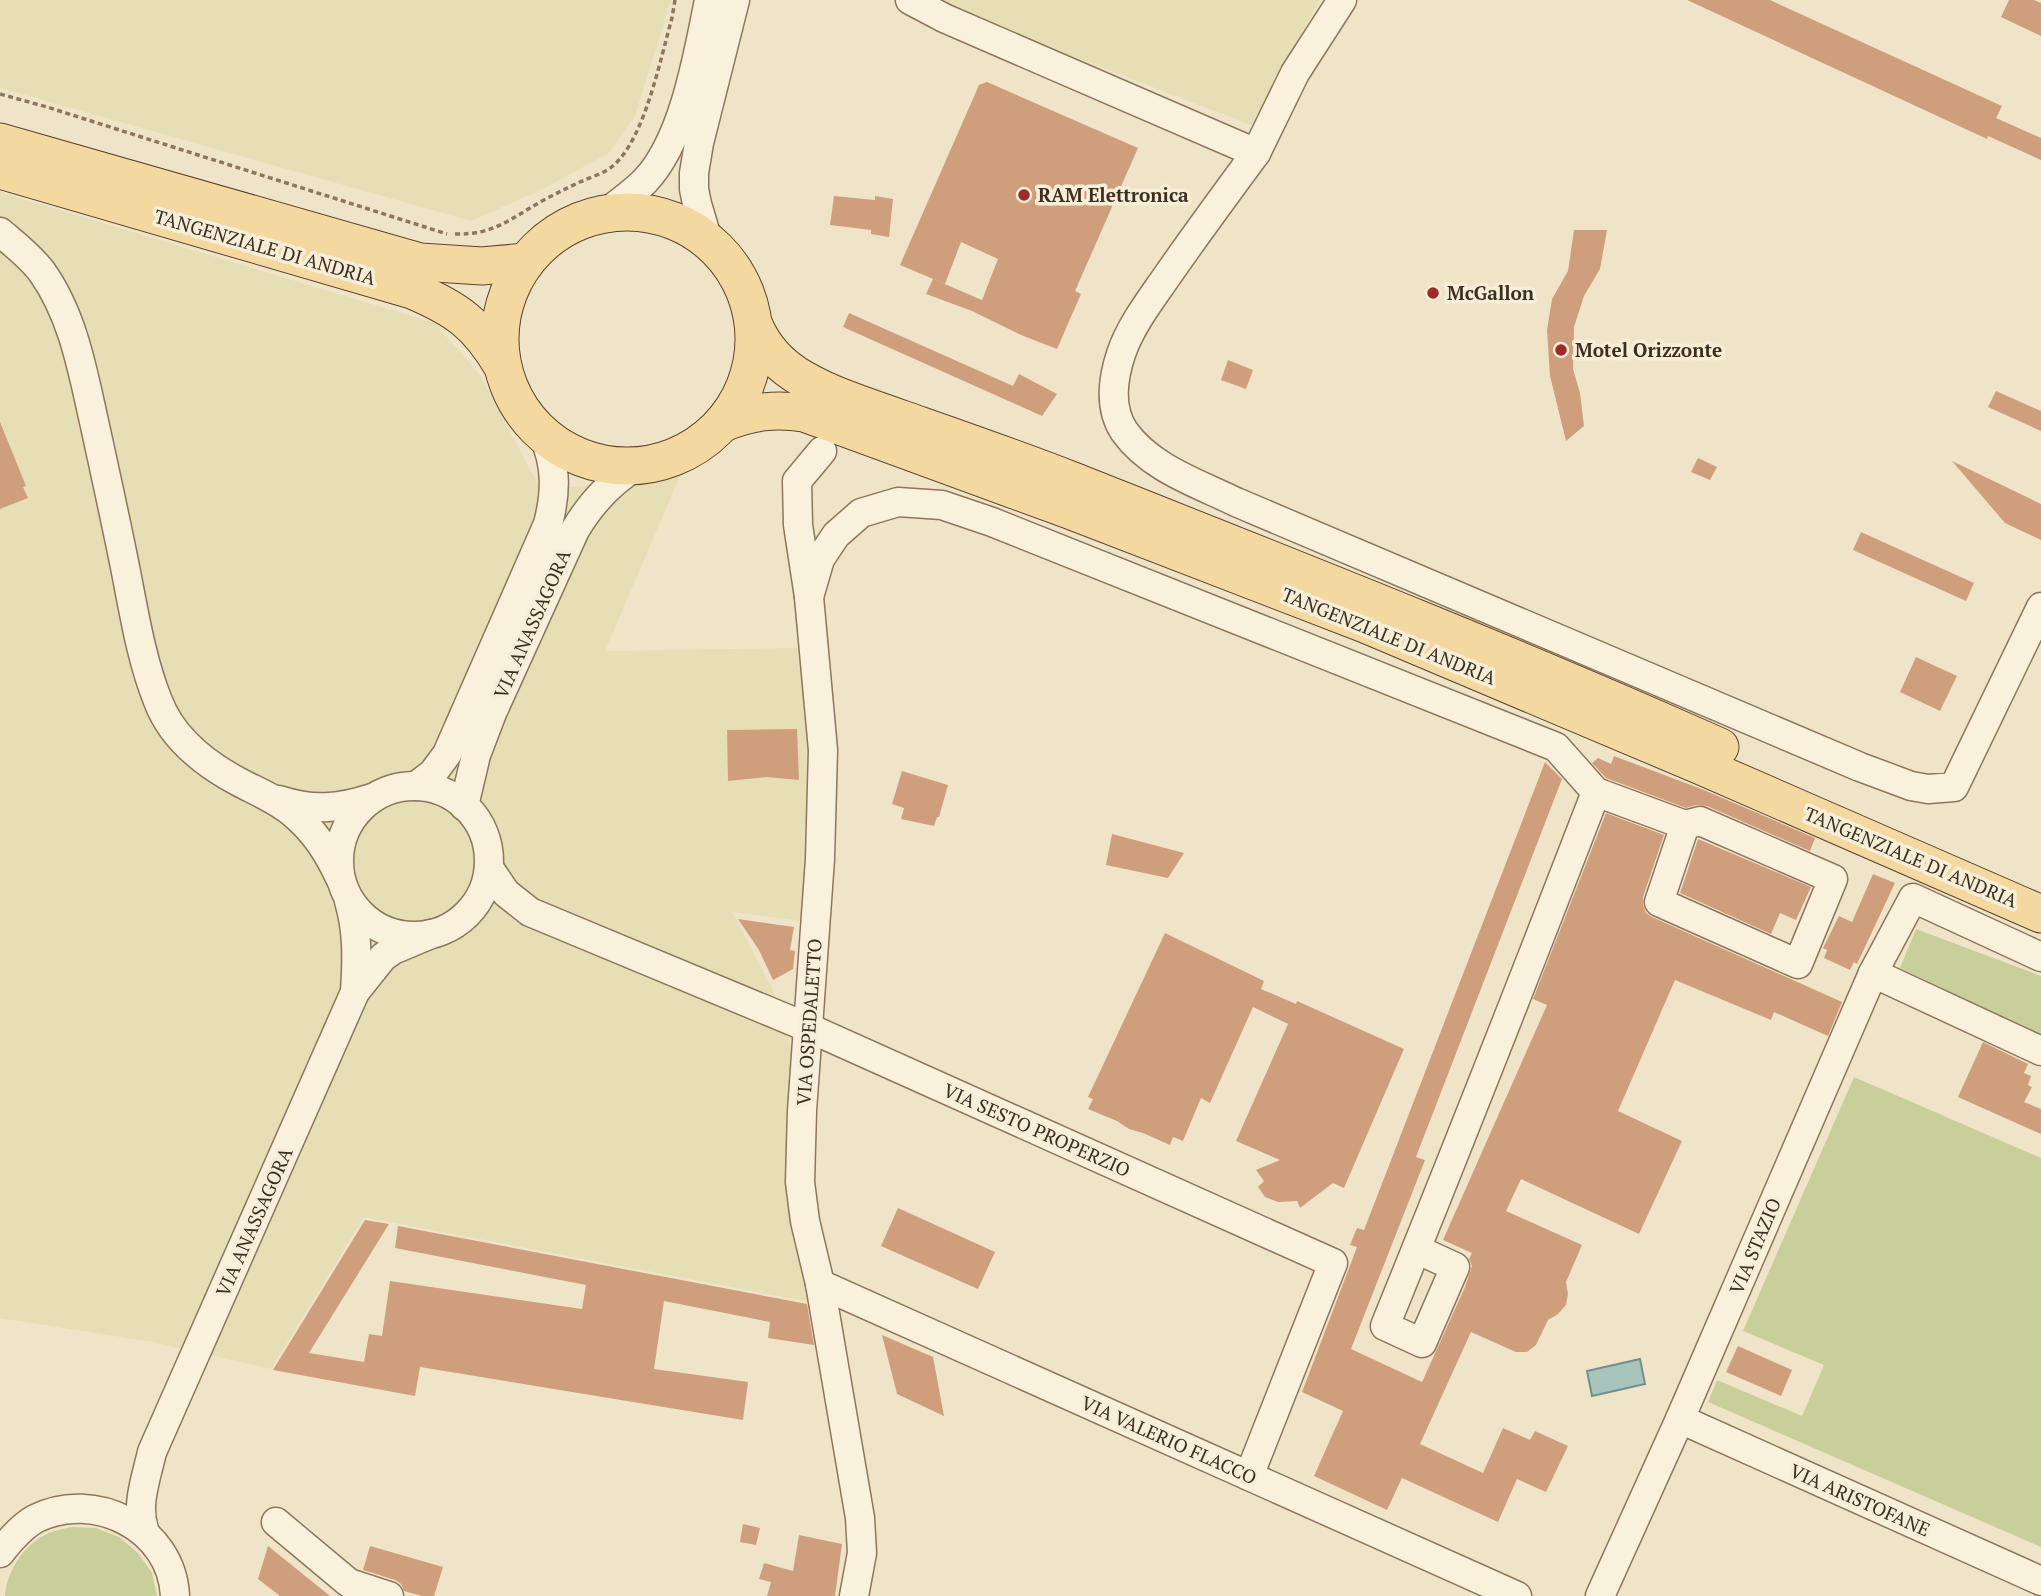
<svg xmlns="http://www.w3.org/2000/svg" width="2041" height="1596" viewBox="0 0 2041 1596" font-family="'PT Serif',serif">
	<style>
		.farmland { fill: #e6deb5 }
		.green { fill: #c9cf9b }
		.water { fill: #a9c4bc; stroke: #6f938a; stroke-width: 2 }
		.building { fill: #cf9f7d }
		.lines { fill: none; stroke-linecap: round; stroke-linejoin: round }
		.minor-casing { stroke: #8d765c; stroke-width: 31 }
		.major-casing { stroke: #5b4430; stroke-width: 39 }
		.path { stroke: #8d765c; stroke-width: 3.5; stroke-dasharray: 5 3.5; stroke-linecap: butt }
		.minor { stroke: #faf1dc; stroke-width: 28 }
		.major { stroke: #f3d9a0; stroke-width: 37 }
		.poi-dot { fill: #9e2a2b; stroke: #f7eed8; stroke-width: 2.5 }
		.labels { text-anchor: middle; stroke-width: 7; stroke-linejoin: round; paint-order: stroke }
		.poi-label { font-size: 19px; font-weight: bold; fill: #3d2e20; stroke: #f7eed8; text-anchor: start }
		.street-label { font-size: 19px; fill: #3d2e20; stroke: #f7eed8 }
	</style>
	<rect width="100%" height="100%" fill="#f0e4c8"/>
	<g class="farmland">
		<polygon points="0,0 671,0 635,116 609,153 541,190 471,221 0,88"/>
		<polygon points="931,0 1320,0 1251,125 953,10"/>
		<polygon points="0,192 435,323 480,375 541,490 680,476 605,651 802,648 812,726 808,922 732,912 772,988 791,1048 792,1075 786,1188 811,1302 364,1217 271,1369 153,1342 0,1318"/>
	</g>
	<g class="green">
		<polygon points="1916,929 2041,976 2041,1035 1900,968"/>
		<polygon points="1854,1077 2041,1158 2041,1547 1708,1402 1717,1380 1802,1416 1824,1365 1743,1331"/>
		<path d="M 71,1527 L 96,1528 L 119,1537 L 138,1553 L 152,1573 L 157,1596 L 5,1596 C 7,1570 24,1544 49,1533 C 56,1530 64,1529 71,1527 Z"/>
	</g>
	<polygon class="water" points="1640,1359 1645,1384 1592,1396 1587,1371"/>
	<g class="building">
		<polygon points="1687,0 1770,0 2002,106 1996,118 2041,138 2041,160 1988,136 1987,139"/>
		<polygon points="2009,0 2034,0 2041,3 2041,36 2001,17"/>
		<polygon points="987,82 1138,148 1075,291 1081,294 1057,349 1021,335 972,311 926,294 933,279 982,300 998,259 961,242 945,284 900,265 979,85"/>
		<polygon points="834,196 875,200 875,196 893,199 889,237 871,234 871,230 830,225"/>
		<polygon points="1574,230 1607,230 1600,269 1584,296 1574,327 1573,369 1580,393 1584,426 1566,441 1550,376 1547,330 1552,299 1568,271"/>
		<polygon points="849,313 1013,386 1019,374 1057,394 1042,416 843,327"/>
		<polygon points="1228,360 1253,370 1246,389 1221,380"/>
		<polygon points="1996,391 2041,411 2041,431 1988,407"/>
		<polygon points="0,422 26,486 23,487 28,498 0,509"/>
		<polygon points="1698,458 1717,467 1710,480 1691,472"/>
		<polygon points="1952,461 2041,504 2041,540 2005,523"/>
		<polygon points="1861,532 1974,583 1966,601 1853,550"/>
		<polygon points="1916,657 1957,676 1940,711 1900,692"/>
		<polygon points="797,729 799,780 766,777 728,781 727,730"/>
		<polygon points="1614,756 1704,790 1815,838 1810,851 1707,806 1696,805 1686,808 1606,778 1592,763 1598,758 1611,764"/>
		<polygon points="1545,762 1562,779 1416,1157 1425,1160 1351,1349 1422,1382 1465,1287 1472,1266 1469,1259 1472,1253 1443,1240 1547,1005 1533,999 1606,813 1664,835 1643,897 1643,905 1646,913 1652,917 1842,1002 1828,1036 1774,1012 1771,1020 1675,980 1618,1111 1682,1141 1639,1234 1521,1179 1506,1211 1582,1245 1566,1282 1568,1294 1566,1305 1558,1314 1548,1320 1536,1345 1527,1352 1516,1352 1471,1332 1420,1444 1483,1473 1503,1428 1530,1440 1535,1431 1568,1446 1546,1492 1517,1479 1498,1522 1402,1478 1387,1510 1314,1476 1343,1411 1302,1392 1357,1247 1350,1245 1357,1228 1364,1230"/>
		<polygon points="902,771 948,785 939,817 937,817 934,826 901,819 904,808 892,804"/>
		<polygon points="1112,834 1184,853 1168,878 1106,865"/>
		<polygon points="1698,839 1811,887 1796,920 1780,913 1771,934 1680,893"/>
		<polygon points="1873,874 1895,883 1857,964 1854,962 1850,970 1824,958 1827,950 1823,948 1839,916 1852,922"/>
		<polygon points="738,919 794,927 790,950 795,951 793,969 773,980 759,950"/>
		<polygon points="1165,933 1264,981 1261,989 1296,1004 1297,1001 1404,1049 1344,1188 1333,1183 1300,1208 1297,1201 1278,1202 1265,1197 1258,1187 1264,1181 1256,1170 1280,1160 1236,1141 1288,1024 1253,1007 1210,1103 1201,1098 1183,1141 1173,1137 1170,1145 1143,1133 1129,1129 1117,1121 1088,1109 1093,1099 1088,1097"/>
		<polygon points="1983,1042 2028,1064 2024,1073 2031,1076 2028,1085 2032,1087 2024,1102 2041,1109 2041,1134 1958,1097"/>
		<polygon points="898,1208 995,1252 978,1289 881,1246"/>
		<polygon points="365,1220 389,1224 309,1353 364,1362 369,1334 382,1336 390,1281 582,1309 586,1285 395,1248 398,1226 807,1304 814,1345 768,1338 770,1322 664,1301 654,1369 748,1382 743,1420 420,1367 415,1396 273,1370"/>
		<polygon points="882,1335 933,1357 944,1416 897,1394"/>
		<polygon points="1738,1346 1792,1370 1781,1396 1726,1372"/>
		<polygon points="743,1524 760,1528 756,1545 740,1542"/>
		<polygon points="799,1535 842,1544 835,1596 767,1596 771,1582 759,1579 764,1563 793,1571"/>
		<polygon points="268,1546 330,1596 280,1596 258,1579"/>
		<polygon points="370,1546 443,1567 434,1596 422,1596 404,1591 401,1584 395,1580 363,1570"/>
	</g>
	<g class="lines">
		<g class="minor-casing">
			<g id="minor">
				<path d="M 910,0 L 944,18 L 1256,153 C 1225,195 1194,237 1165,279 C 1149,302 1130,327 1121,354 C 1113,378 1109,408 1124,431 C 1150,468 1197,483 1236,502 L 1860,767 L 1911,786 L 1928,789 L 1954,787 L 2041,607"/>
				<polyline points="1256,153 1295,73 1342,0"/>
				<path d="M 603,215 C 618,204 632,194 645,181 C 684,140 698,55 709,0"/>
				<path d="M 0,232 C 14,244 31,257 42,272 C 72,314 82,367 93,417 C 104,467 115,517 125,567 C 134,612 141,659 158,701 C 172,738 205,764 239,782 C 258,792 278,800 294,814 C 315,832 328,852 340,878"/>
				<polyline points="708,241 697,204 694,189 694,173 699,143 735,0"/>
				<polyline points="822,451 797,481 798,525 809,597 823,750 820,859 802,1111 800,1182 805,1221 820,1284 860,1518 862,1553 854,1596"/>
				<polyline points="809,597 820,559 836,535 861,513 898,502 942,505 992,522 1556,747 1596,792 1685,825 1700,821 1833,879 1798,964 1659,902 1685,825"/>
				<path d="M 416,786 L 433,773 L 447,754 L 548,524 C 556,493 557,465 543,435"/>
				<circle cx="414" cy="861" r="75"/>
				<path d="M 279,800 C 313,811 338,809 372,798"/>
				<path d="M 464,806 L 476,755 L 492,713 L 575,530 C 591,503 610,482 637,466"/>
				<polyline points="489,868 506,893 530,912 809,1028 1333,1263 1249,1476"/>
				<path d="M 349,901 C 358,932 357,960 355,992"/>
				<polyline points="1873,973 2041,1051"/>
				<path d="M 1416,1249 L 1455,1267 L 1422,1343 L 1385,1326 C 1457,1149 1527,971 1596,792"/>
				<polyline points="820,1284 1517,1596"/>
				<polyline points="1680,1419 2041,1581"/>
				<polyline points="276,1522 349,1583 389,1596"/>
				<path d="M 145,1532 C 135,1506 146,1479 152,1452 L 355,992 L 383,957 L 393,950 L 431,934"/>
				<path d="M 0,1553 C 10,1540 21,1527 35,1519 C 94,1489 172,1528 175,1596"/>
				<polyline points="1600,1596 1680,1419 1873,973 1913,898 2041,957"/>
			</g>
		</g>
		<g class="major-casing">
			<g id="major">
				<polyline points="0,142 420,262 482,266 526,262"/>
				<path d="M 0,170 L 412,290 C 457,309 478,324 503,367"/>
				<circle cx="627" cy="339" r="127"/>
				<path d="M 754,325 C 764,349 780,366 803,379 C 834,397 869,407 902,419 C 959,439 1017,459 1073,481 C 1290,567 1507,652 1720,747"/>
				<path d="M 723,423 C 750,412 774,408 804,413 L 1069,510 L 1365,624 L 1699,765 L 2041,914"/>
			</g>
		</g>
		<g class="path">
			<polyline points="0,94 47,107 447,234"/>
			<path d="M 455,234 C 494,235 510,219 542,201 C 555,194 567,188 580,182 C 591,177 605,173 614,165 C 645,137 660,60 672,18 L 675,0"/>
		</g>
		<use href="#minor" class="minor"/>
		<use href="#major" class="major"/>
	</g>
	<g class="poi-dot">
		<circle cx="1024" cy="195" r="7"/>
		<circle cx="1433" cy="293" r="7"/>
		<circle cx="1561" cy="350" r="7"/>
	</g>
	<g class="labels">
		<g class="poi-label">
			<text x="1038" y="202">RAM Elettronica</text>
			<text x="1447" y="300">McGallon</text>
			<text x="1575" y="357">Motel Orizzonte</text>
		</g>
		<g class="street-label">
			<text transform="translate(265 247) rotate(16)" y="7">TANGENZIALE DI ANDRIA</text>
			<text transform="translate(532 624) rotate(-66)" y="7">VIA ANASSAGORA</text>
			<text transform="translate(1389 636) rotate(22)" y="7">TANGENZIALE DI ANDRIA</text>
			<text transform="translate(1911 857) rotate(23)" y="7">TANGENZIALE DI ANDRIA</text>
			<text transform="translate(809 1022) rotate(-86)" y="7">VIA OSPEDALETTO</text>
			<text transform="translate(1037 1130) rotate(24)" y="7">VIA SESTO PROPERZIO</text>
			<text transform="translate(254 1222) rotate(-66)" y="7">VIA ANASSAGORA</text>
			<text transform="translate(1755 1246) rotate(-67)" y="7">VIA STAZIO</text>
			<text transform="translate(1169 1440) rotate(24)" y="7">VIA VALERIO FLACCO</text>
			<text transform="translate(1860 1500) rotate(24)" y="7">VIA ARISTOFANE</text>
		</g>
	</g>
</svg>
